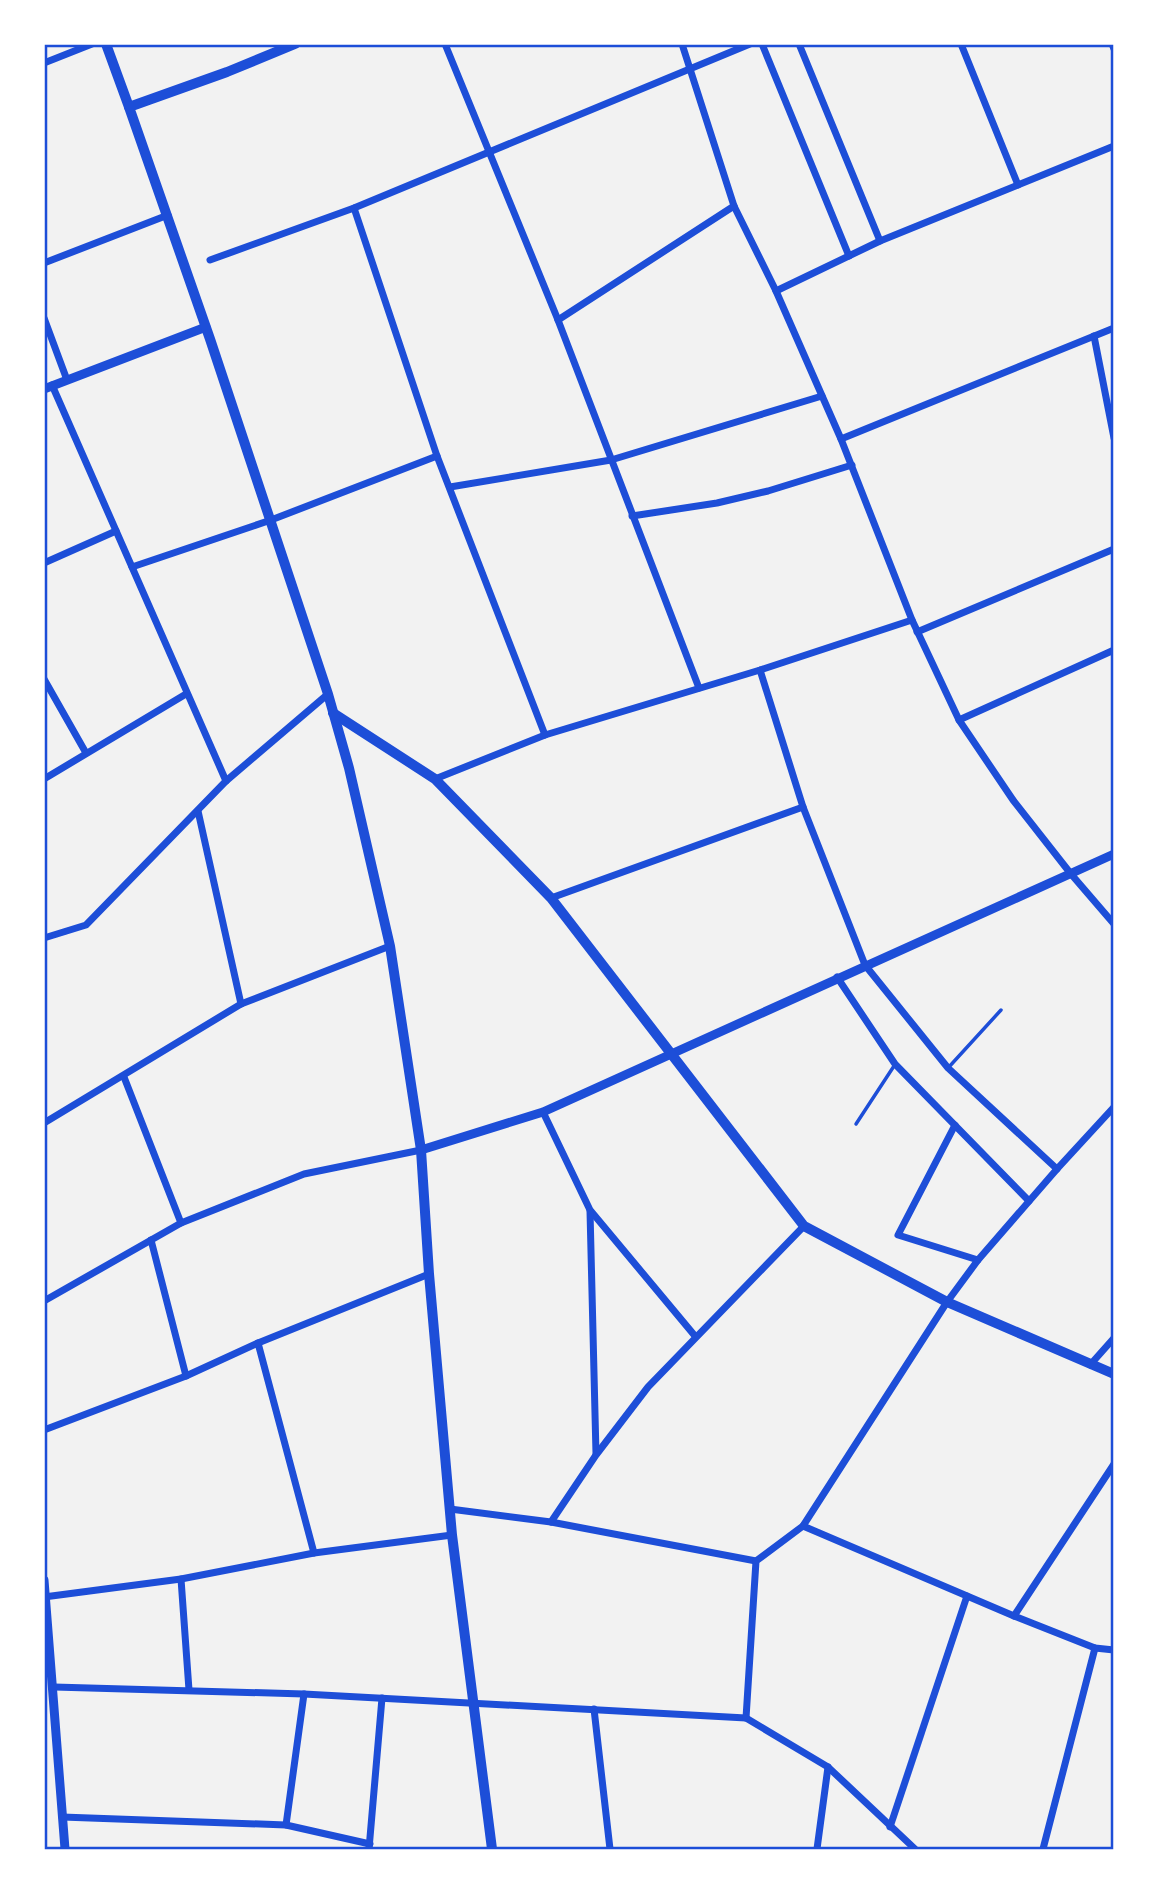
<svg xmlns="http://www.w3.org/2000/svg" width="1158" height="1893" viewBox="0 0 1158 1893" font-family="'IBM Plex Serif',serif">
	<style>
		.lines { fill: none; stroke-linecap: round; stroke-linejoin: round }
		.service { stroke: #1d4ed8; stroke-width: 3.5 }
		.minor { stroke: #1d4ed8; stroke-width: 7 }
		.tertiary { stroke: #1d4ed8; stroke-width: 9 }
		.secondary { stroke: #1d4ed8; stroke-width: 10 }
		.primary { stroke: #1d4ed8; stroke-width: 10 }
		.neatline { fill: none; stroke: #1d4ed8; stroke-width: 2.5 }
	</style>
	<rect width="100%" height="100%" fill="#f2f2f2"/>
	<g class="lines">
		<g class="service">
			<polyline points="948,1068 1001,1010"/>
			<polyline points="856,1124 894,1066"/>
		</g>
		<g class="minor">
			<polyline points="445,44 558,320 699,688"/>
			<polyline points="682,44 734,206 776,291 841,439 912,620 959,720 1013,800 1071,874 1114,924"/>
			<polyline points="762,44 849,256"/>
			<polyline points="799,44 880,241"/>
			<polyline points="961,44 1018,185"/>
			<polyline points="1112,44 1114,49"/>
			<polyline points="44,63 92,44"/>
			<polyline points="354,208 437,456 545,735"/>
			<polyline points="210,260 354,208 750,44"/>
			<polyline points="44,263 168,215"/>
			<polyline points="776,291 880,241 1114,146"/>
			<polyline points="44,318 67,380"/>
			<polyline points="558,320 734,206"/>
			<polyline points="1094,336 1114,438"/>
			<polyline points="52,385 226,781"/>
			<polyline points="841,439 1114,328"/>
			<polyline points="450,487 611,460 822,396"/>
			<polyline points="632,516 717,503 768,491 852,465"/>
			<polyline points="44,563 116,531"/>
			<polyline points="132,567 271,520 437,456"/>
			<polyline points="917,632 1114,549"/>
			<polyline points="760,670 803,807 865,965 948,1068 1057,1169"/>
			<polyline points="44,679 86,753"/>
			<polyline points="959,720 1114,650"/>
			<polyline points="44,779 186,694"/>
			<polyline points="435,779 545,735 760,670 912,620"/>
			<polyline points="198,811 241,1004"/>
			<polyline points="551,898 803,807"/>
			<polyline points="44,938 86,925 226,781 328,694"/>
			<polyline points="837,977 895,1064 1029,1201"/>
			<polyline points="124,1077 181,1223"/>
			<polyline points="543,1112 590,1210 695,1336"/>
			<polyline points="44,1123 241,1004 390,946"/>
			<polyline points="955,1125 898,1235 978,1260"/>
			<polyline points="590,1211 596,1454"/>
			<polyline points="151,1240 186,1376"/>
			<polyline points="44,1301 181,1223 304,1174 421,1150"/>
			<polyline points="258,1343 314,1553"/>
			<polyline points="1090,1365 1114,1338"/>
			<polyline points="44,1430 186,1376 258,1343 429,1274"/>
			<polyline points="450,1509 551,1522 756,1561"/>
			<polyline points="551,1522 596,1455 648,1387 804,1226"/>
			<polyline points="803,1526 1014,1616 1095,1648 1114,1650"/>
			<polyline points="181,1579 189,1690"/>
			<polyline points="44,1597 181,1579 314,1553 452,1535"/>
			<polyline points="1014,1616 1114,1464"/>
			<polyline points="54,1687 304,1694 746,1718 828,1767 915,1849"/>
			<polyline points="594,1709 610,1849"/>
			<polyline points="746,1718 756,1561 803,1526 947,1302 978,1260 1057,1169 1114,1107"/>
			<polyline points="62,1817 286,1825 370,1844"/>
			<polyline points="286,1825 304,1694"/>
			<polyline points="890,1827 967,1596"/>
			<polyline points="369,1849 382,1698"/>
			<polyline points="817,1849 828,1767"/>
			<polyline points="1043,1849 1095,1648"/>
		</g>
		<g class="tertiary">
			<polyline points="44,389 206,327"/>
			<polyline points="421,1150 543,1112 1114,854"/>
			<polyline points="44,1580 65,1849"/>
		</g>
		<g class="secondary">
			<polyline points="106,44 129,107"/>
			<polyline points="333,713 435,779 551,898 804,1226 947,1302 1114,1374"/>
		</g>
		<polyline class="primary" points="295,44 227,72 129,107 210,339 328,694 349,768 390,946 421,1150 429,1274 452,1535 492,1849"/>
	</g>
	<rect width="1158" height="1893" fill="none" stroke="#ffffff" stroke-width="91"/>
	<rect x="46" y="46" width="1066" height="1802" class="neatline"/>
</svg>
